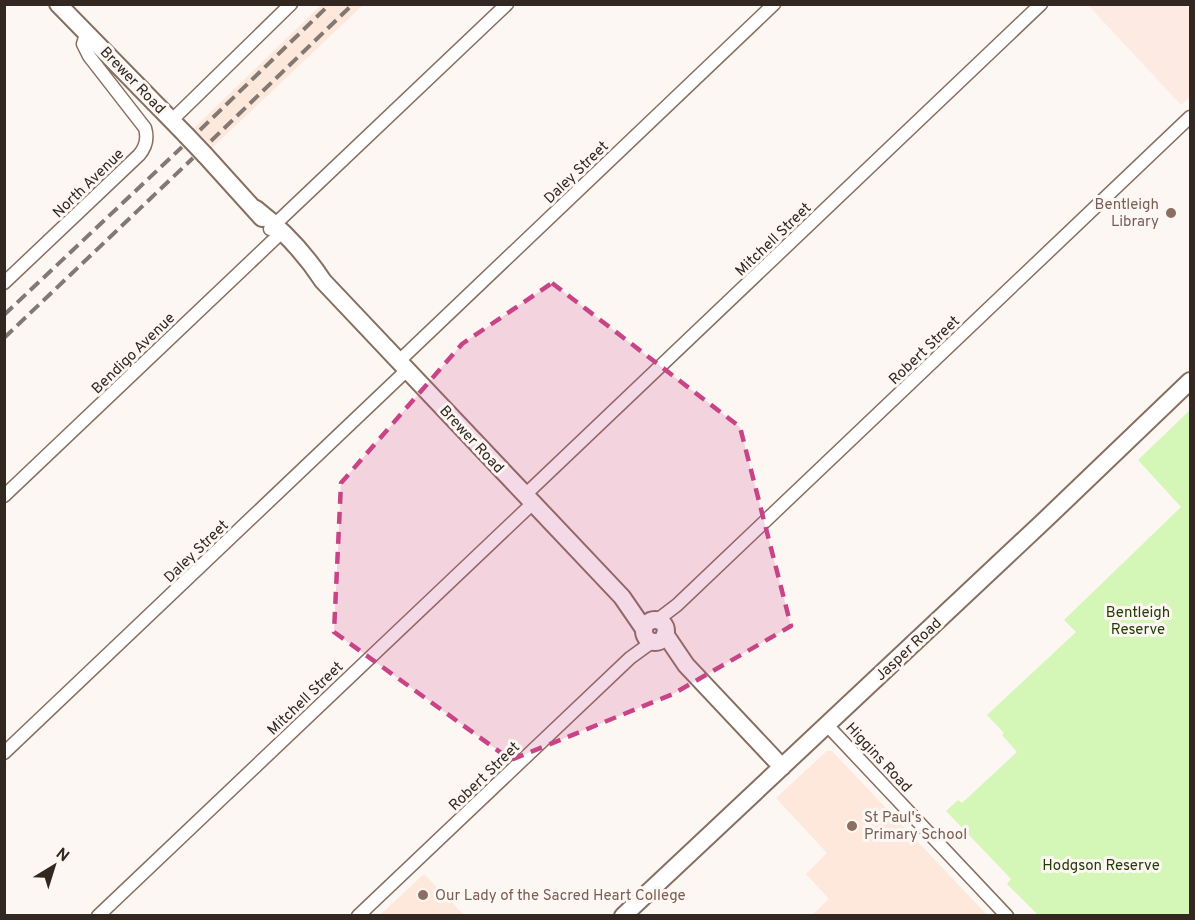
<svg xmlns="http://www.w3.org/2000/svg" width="1195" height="920" viewBox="0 0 1195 920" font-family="Overpass,sans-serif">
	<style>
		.commercial { fill: #fdeae2 }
		.built { fill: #fee8db }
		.green { fill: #d4f6b7 }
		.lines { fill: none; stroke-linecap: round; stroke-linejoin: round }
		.street-casing { stroke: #886f60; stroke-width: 15 }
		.secondary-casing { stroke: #886f60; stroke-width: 20 }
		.street { stroke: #fff; stroke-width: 12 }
		.secondary { stroke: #fff; stroke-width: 16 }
		.rail { stroke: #827974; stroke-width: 4; stroke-dasharray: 12 6; stroke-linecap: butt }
		.secondary-bridge-casing { stroke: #886f60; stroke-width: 20; stroke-linecap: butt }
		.secondary-bridge { stroke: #fff; stroke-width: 16 }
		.marked { fill: #c94487; fill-opacity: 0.2; stroke: #c94487; stroke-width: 4.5; stroke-dasharray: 12 8; stroke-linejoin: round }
		.education-dot { fill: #8d6e63; stroke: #fdf7f4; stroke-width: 2 }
		.labels { text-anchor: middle; stroke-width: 6; stroke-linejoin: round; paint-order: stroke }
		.street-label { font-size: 15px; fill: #322821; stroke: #fdf7f4 }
		.education-label { font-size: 15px; fill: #785e54; stroke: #fdf7f4; text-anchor: start }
		.park-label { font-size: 15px; fill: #253d07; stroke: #fdf7f4 }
	</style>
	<rect width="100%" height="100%" fill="#fdf7f4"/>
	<polygon class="commercial" points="1088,5 1186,5 1190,10 1190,96 1181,105"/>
	<g class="built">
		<polygon points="322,4 363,5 213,147 194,128"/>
		<polygon points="827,751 832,751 987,915 812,915 829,899 806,874 827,853 776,798"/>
		<polygon points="424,874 464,915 380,915"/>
	</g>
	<polygon class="green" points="1190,410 1190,915 1038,915 1007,884 1011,879 946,811 958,800 962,803 1017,752 1002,735 1004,733 987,715 1076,632 1064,620 1181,507 1138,460"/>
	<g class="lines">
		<g class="street-casing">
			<g id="street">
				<polyline points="172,120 291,4"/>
				<polyline points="270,229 507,4"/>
				<path d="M 4,283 L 139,155 C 146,147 148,138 145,128 L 89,56 L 83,44 L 86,34"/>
				<polyline points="399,361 774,4"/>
				<polyline points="525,495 1041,4"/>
				<polyline points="4,496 283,231"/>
				<polyline points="656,621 677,605 1190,117"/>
				<polyline points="827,725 1007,916"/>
				<polyline points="4,753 407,370"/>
				<polyline points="98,916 533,503"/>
				<polyline points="358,916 630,658 652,642"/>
			</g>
		</g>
		<g class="secondary-casing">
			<g id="secondary">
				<polyline points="58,4 186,135"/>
				<polyline points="205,155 262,218"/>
				<path d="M 256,209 C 283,230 304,252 323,281 L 622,597 L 644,629"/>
				<circle cx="655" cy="631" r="11"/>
				<polyline points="665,634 686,665 782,767"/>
				<polyline points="623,916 1046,519 1190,381"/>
			</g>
		</g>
		<use href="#street" class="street"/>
		<use href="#secondary" class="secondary"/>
		<g class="rail">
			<polyline points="200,130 330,4"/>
			<polyline points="211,141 353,4"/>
			<polyline points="4,315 182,147"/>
			<polyline points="4,338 193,158"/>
		</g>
		<g class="secondary-bridge-casing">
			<polyline id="secondary-bridge" points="186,135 205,155"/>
		</g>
		<use href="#secondary-bridge" class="secondary-bridge"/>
	</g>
	<path class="marked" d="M 552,283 L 740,427 L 791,626 L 673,694 L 511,760 L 334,632 L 341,483 L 462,344 Z"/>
	<g class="education-dot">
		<circle cx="1171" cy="213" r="6"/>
		<circle cx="852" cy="826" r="6"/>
		<circle cx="423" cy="895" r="6"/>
	</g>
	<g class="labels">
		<g class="street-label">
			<text transform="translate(133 80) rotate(46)" y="5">Brewer Road</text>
			<text transform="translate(576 172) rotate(-44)" y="5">Daley Street</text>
			<text transform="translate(88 183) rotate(-44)" y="5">North Avenue</text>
			<text transform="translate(773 239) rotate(-44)" y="5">Mitchell Street</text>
			<text transform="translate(924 350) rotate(-44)" y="5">Robert Street</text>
			<text transform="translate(133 353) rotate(-44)" y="5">Bendigo Avenue</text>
			<text transform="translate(472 439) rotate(47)" y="5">Brewer Road</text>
			<text transform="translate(196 551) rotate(-44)" y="5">Daley Street</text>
			<text transform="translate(908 649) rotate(-43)" y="5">Jasper Road</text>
			<text transform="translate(305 698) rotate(-44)" y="5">Mitchell Street</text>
			<text transform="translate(879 757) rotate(47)" y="5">Higgins Road</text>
			<text transform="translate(484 776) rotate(-44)" y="5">Robert Street</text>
		</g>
		<g class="education-label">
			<text x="1159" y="209" text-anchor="end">Bentleigh<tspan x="1159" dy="17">Library</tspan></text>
			<text x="864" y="822">St Paul's<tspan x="864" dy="17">Primary School</tspan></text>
			<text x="435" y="900">Our Lady of the Sacred Heart College</text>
		</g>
		<g class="park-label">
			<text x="1138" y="617">Bentleigh<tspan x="1138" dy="17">Reserve</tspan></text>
			<text x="1101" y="870">Hodgson Reserve</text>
		</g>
	</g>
	<rect width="1195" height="920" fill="none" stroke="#322821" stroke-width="12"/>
	<g transform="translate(54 866) rotate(38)" stroke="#fdf7f4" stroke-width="4.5" paint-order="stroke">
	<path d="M0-4.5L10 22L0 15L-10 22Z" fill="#322821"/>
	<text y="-9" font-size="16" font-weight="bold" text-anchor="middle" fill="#322821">N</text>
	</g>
</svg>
